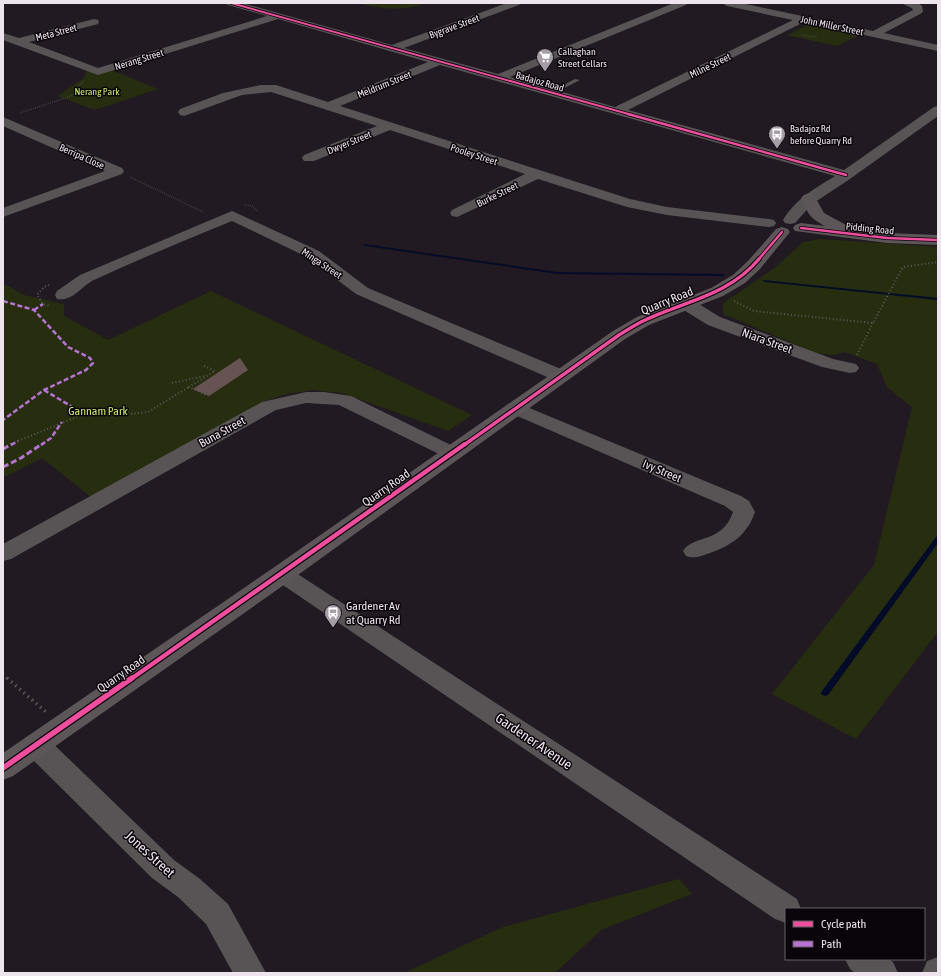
<svg xmlns="http://www.w3.org/2000/svg" width="941" height="976" viewBox="0 0 941 976" font-family="'Asap Condensed',sans-serif">
	<style>
		.green { fill: #272e10 }
		.lines { fill: none; stroke-linecap: round; stroke-linejoin: round }
		.stream { fill: #030b28; fill-rule: evenodd }
		.building { fill: #675354 }
		.path-far3 { stroke: #5c575b; stroke-width: 1.5; stroke-dasharray: 0.5 1.5; stroke-linecap: butt }
		.path-far2 { stroke: #5c575b; stroke-width: 2; stroke-dasharray: 1 2.5; stroke-linecap: butt }
		.path-far1 { stroke: #5c575b; stroke-width: 2.5; stroke-dasharray: 1 3; stroke-linecap: butt }
		.path { stroke: #5c575b; stroke-width: 3.5; stroke-dasharray: 1.5 4; stroke-linecap: butt }
		.lane { fill: #585455; fill-rule: evenodd }
		.street { fill: #585455; fill-rule: evenodd }
		.secondary { fill: #5c5658; fill-rule: evenodd }
		.quiet-far1 { stroke: #b673d3; stroke-width: 2.5; stroke-dasharray: 5 2.5; stroke-linecap: butt }
		.quiet { stroke: #b673d3; stroke-width: 3; stroke-dasharray: 6 3; stroke-linecap: butt }
		.cycleway-far4-casing { stroke: #0a050a; stroke-width: 3.5 }
		.cycleway-far3-casing { stroke: #0a050a; stroke-width: 4 }
		.cycleway-far2-casing { stroke: #0a050a; stroke-width: 5.5 }
		.cycleway-far1-casing { stroke: #0a050a; stroke-width: 7 }
		.cycleway-casing { stroke: #0a050a; stroke-width: 8 }
		.cycleway-far4 { stroke: #ef4d9e; stroke-width: 2 }
		.cycleway-far3 { stroke: #ef4d9e; stroke-width: 2.5 }
		.cycleway-far2 { stroke: #ef4d9e; stroke-width: 3.5 }
		.cycleway-far1 { stroke: #ef4d9e; stroke-width: 4.5 }
		.cycleway { stroke: #ef4d9e; stroke-width: 5.5 }
		.labels { text-anchor: middle; stroke-width: 3; stroke-linejoin: round; paint-order: stroke }
		.far-street-label { font-size: 10px; fill: #eee4ee; stroke: #0a050a }
		.far-poi-label { font-size: 10px; fill: #eee4ee; stroke: #0a050a; text-anchor: start }
		.far-park-label { font-size: 10px; fill: #cae873; stroke: #0a050a }
		.street-label { font-size: 12px; fill: #eee4ee; stroke: #0a050a }
		.park-label { font-size: 12px; fill: #cae873; stroke: #0a050a }
		.poi-label { font-size: 12px; fill: #eee4ee; stroke: #0a050a; text-anchor: start }
		.near-street-label { font-size: 14px; fill: #eee4ee; stroke: #0a050a }
	</style>
	<rect width="100%" height="100%" fill="#211a22"/>
	<g class="green">
		<path d="M 357,3 L 426,3 C 403,12 380,9 357,3 Z"/>
		<polygon points="809,24 810,24 859,35 837,46 787,35"/>
		<polygon points="88,68 109,69 158,89 95,110 58,96 84,78"/>
		<polygon points="821,239 938,247 938,632 856,739 772,694 874,565 912,407 887,387 877,364 845,352 834,355 816,353 723,314 723,303 776,267 803,242"/>
		<polygon points="3,283 24,295 64,304 64,316 108,340 211,291 472,415 448,431 342,393 313,390 287,394 265,401 91,497 42,458 3,478"/>
		<polygon points="679,879 692,894 601,930 555,973 404,973 503,927"/>
	</g>
	<g class="lines">
		<g class="stream">
			<polygon points="364,244 557,272 723,274 725,275 723,276 557,274 366,246 364,246"/>
			<polygon points="763,280 938,298 938,300 765,282 763,281"/>
			<polygon points="938,536 938,543 828,695 825,696 822,695 821,693 822,691 936,537"/>
		</g>
	</g>
	<polygon class="building" points="240,358 248,370 209,396 193,389"/>
	<g class="lines">
		<g class="path-far3">
			<polyline points="802,35 813,37 817,36"/>
			<polyline points="20,113 71,96 76,92 76,88 84,81"/>
			<polyline points="130,177 203,212"/>
			<polyline points="244,205 252,206 257,211"/>
		</g>
		<g class="path-far2">
			<polyline points="49,285 44,287 37,295 43,304 51,306"/>
			<polyline points="734,301 754,311 873,323 903,267 938,262"/>
			<polyline points="857,355 873,323"/>
			<polyline points="204,366 215,371 189,387 206,395"/>
			<polyline points="172,383 205,376"/>
			<polyline points="18,441 84,414 106,410 129,414 148,412 189,387"/>
		</g>
		<polyline class="path-far1" points="3,675 8,679"/>
		<polyline class="path" points="7,678 46,712"/>
		<polygon class="lane" points="575,79 580,80 553,94 548,93"/>
		<g class="street">
			<path d="M 226,3 L 242,3 L 392,45 L 507,3 L 521,3 L 519,5 L 404,48 L 498,74 L 674,3 L 688,3 L 686,5 L 510,77 L 615,107 L 793,20 L 727,6 L 722,3 L 741,3 L 873,31 L 913,10 L 912,8 L 905,5 L 903,3 L 918,3 L 922,6 L 923,11 L 922,13 L 884,33 L 938,45 L 938,51 L 804,22 L 628,110 L 844,170 L 934,107 L 938,106 L 938,116 L 847,181 L 812,204 L 795,223 L 790,224 L 785,223 L 783,220 C 796,199 814,189 835,176 L 440,65 L 340,106 L 630,199 L 667,207 L 769,219 L 774,220 L 776,223 L 774,226 L 769,227 L 667,215 L 627,207 L 538,179 L 457,217 L 452,216 L 450,213 L 452,210 L 525,174 L 390,130 L 314,161 L 304,161 L 302,158 L 304,155 L 377,126 L 271,92 L 242,95 L 184,116 L 180,115 L 178,112 L 180,109 L 223,93 L 261,85 L 276,85 L 328,102 L 428,62 L 278,19 L 98,75 L 3,40 L 3,33 L 19,38 L 94,19 L 98,20 L 99,22 L 98,24 L 29,42 L 98,68 L 267,16 L 228,5 Z"/>
			<polygon points="3,117 122,168 124,171 122,174 3,217 3,208 105,171 3,126"/>
			<path d="M 232,211 L 319,251 L 368,288 L 568,372 L 570,376 L 568,380 L 561,382 L 554,380 L 356,294 L 307,257 L 232,221 C 186,240 139,259 94,280 C 81,286 73,302 57,299 L 55,295 L 57,291 L 80,275 Z"/>
			<polygon points="688,300 694,301 720,317 833,359 856,364 859,368 856,372 850,373 822,367 708,325 682,309 680,305 682,301"/>
			<polygon points="306,392 324,392 351,396 459,449 462,453 459,457 452,459 445,457 339,405 306,403 276,410 11,559 3,561 3,544 262,402"/>
			<path d="M 515,402 L 741,496 L 749,501 L 755,512 C 747,535 732,545 710,553 C 701,556 695,559 686,556 L 683,551 C 694,534 722,544 733,512 L 725,506 L 508,412 L 505,408 L 508,404 Z"/>
			<polygon points="282,566 290,569 797,899 801,909 786,909 786,923 775,919 274,579 271,574 274,569"/>
			<polygon points="36,734 46,737 174,860 200,879 228,904 266,973 233,973 206,924 178,897 152,878 26,753 23,745 26,737"/>
			<polygon points="938,957 938,973 922,973 927,961"/>
			<polygon points="845,959 888,959 893,962 898,973 855,973 850,969"/>
		</g>
		<g class="secondary">
			<path d="M 809,193 L 814,195 L 824,213 L 848,226 L 850,229 L 887,233 L 938,235 L 938,245 L 887,243 L 795,231 L 793,228 L 795,225 L 801,223 L 825,226 C 808,217 809,214 801,198 L 804,195 Z"/>
			<polygon points="782,227 788,229 790,232 760,269 745,283 723,296 649,325 625,339 291,580 13,776 3,780 3,753 273,568 613,331 637,317 711,288 733,275 748,261 776,229"/>
		</g>
		<g class="quiet-far1">
			<polyline points="3,301 34,310 68,347 90,358 93,363 86,370 44,390 3,420"/>
			<polyline points="34,310 43,304"/>
			<polyline points="44,390 84,414"/>
			<polyline points="11,445 18,441"/>
			<polyline points="41,445 51,438 62,422"/>
		</g>
		<g class="quiet">
			<polyline points="3,449 12,444"/>
			<polyline points="3,467 21,458 42,444"/>
		</g>
		<g class="cycleway-far4-casing">
			<polyline id="cycleway-far4" points="231,3 632,115"/>
		</g>
		<g class="cycleway-far3-casing">
			<g id="cycleway-far3">
				<polyline points="628,114 846,175"/>
				<polyline points="801,228 887,238 938,240"/>
				<polyline points="758,260 782,232"/>
			</g>
		</g>
		<g class="cycleway-far2-casing">
			<path id="cycleway-far2" d="M 464,445 L 619,335 C 627,330 635,325 643,321 C 684,301 728,296 759,259"/>
		</g>
		<g class="cycleway-far1-casing">
			<polyline id="cycleway-far1" points="131,679 465,444"/>
		</g>
		<g class="cycleway-casing">
			<polyline id="cycleway" points="3,768 132,678"/>
		</g>
		<use href="#cycleway-far4" class="cycleway-far4"/>
		<use href="#cycleway-far3" class="cycleway-far3"/>
		<use href="#cycleway-far2" class="cycleway-far2"/>
		<use href="#cycleway-far1" class="cycleway-far1"/>
		<use href="#cycleway" class="cycleway"/>
	</g>
	<defs>
		<g id="supermarket-pin" transform="scale(0.9)"><path d="M0 17L-7.5 6A9.5 9.5 0 1 1 7.5 6Z" fill="#a69da7" stroke="#0a050a"/><path d="M-6-5.5h2.5l.6 2H6L4.5 2H-2.5L-4.4-4H-6ZM-1.5 3.2a1.3 1.3 0 1 0 .1 0ZM3 3.2a1.3 1.3 0 1 0 .1 0Z" fill="#fff"/></g>
		<g id="bus-pin" transform="scale(0.9)"><path d="M0 17L-7.5 6A9.5 9.5 0 1 1 7.5 6Z" fill="#a69da7" stroke="#0a050a"/><path d="M-5-6H5V4H4V6H2V4H-2V6H-4V4H-5ZM-3.5-4V0h7V-4ZM-3.5 1.2v1.5H-2V1.2ZM2 1.2v1.5H3.5V1.2Z" fill="#fff"/></g>
	</defs>
	<g fill-rule="evenodd">
		<use href="#supermarket-pin" x="545" y="57"/>
		<use href="#bus-pin" x="777" y="134"/>
		<use href="#bus-pin" x="333" y="613"/>
	</g>
	<g class="labels">
		<g class="far-street-label">
			<text transform="translate(832 25) rotate(12)" y="4">John Miller Street</text>
			<text transform="translate(454 26) rotate(-20)" y="4">Bygrave Street</text>
			<text transform="translate(56 32) rotate(-15)" y="4">Meta Street</text>
			<text transform="translate(139 59) rotate(-17)" y="4">Nerang Street</text>
			<text transform="translate(710 65) rotate(-26)" y="4">Milne Street</text>
			<text transform="translate(540 81) rotate(16)" y="4">Badajoz Road</text>
			<text transform="translate(384 84) rotate(-22)" y="4">Meldrum Street</text>
			<text transform="translate(349 142) rotate(-22)" y="4">Dwyer Street</text>
			<text transform="translate(474 154) rotate(18)" y="4">Pooley Street</text>
			<text transform="translate(82 156) rotate(24)" y="4">Berripa Close</text>
			<text transform="translate(497 194) rotate(-26)" y="4">Burke Street</text>
			<text transform="translate(870 228) rotate(6)" y="4">Pidding Road</text>
			<text transform="translate(322 263) rotate(34)" y="4">Minga Street</text>
		</g>
		<g class="far-poi-label">
			<text x="558" y="55">Callaghan<tspan x="558" dy="12">Street Cellars</tspan></text>
			<text x="790" y="132">Badajoz Rd<tspan x="790" dy="12">before Quarry Rd</tspan></text>
		</g>
		<g class="far-park-label">
			<text x="97" y="95">Nerang Park</text>
		</g>
		<g class="street-label">
			<text transform="translate(667 301) rotate(-22)" y="4">Quarry Road</text>
			<text transform="translate(767 341) rotate(20)" y="4">Niara Street</text>
			<text transform="translate(222 432) rotate(-29)" y="4">Buna Street</text>
			<text transform="translate(662 471) rotate(23)" y="4">Ivy Street</text>
			<text transform="translate(386 488) rotate(-35)" y="4">Quarry Road</text>
			<text transform="translate(121 674) rotate(-35)" y="4">Quarry Road</text>
		</g>
		<g class="park-label">
			<text x="98" y="415">Gannam Park</text>
		</g>
		<g class="poi-label">
			<text x="346" y="610">Gardener Av<tspan x="346" dy="14">at Quarry Rd</tspan></text>
		</g>
		<g class="near-street-label">
			<text transform="translate(534 741) rotate(34)" y="5">Gardener Avenue</text>
			<text transform="translate(150 854) rotate(42)" y="5">Jones Street</text>
		</g>
	</g>
	<rect width="941" height="976" fill="none" stroke="#eee4ee" stroke-width="8"/>
	<rect x="785" y="908" width="140" height="52" fill="#0a050a" stroke="#655e65"/>
	<rect x="793" y="921" width="20" height="6" fill="#ef4d9e" stroke="#655e65"/>
	<text x="821" y="928" font-size="12" fill="#eee4ee">Cycle path</text>
	<rect x="793" y="941" width="20" height="6" fill="#b673d3" stroke="#655e65"/>
	<text x="821" y="948" font-size="12" fill="#eee4ee">Path</text>
</svg>
